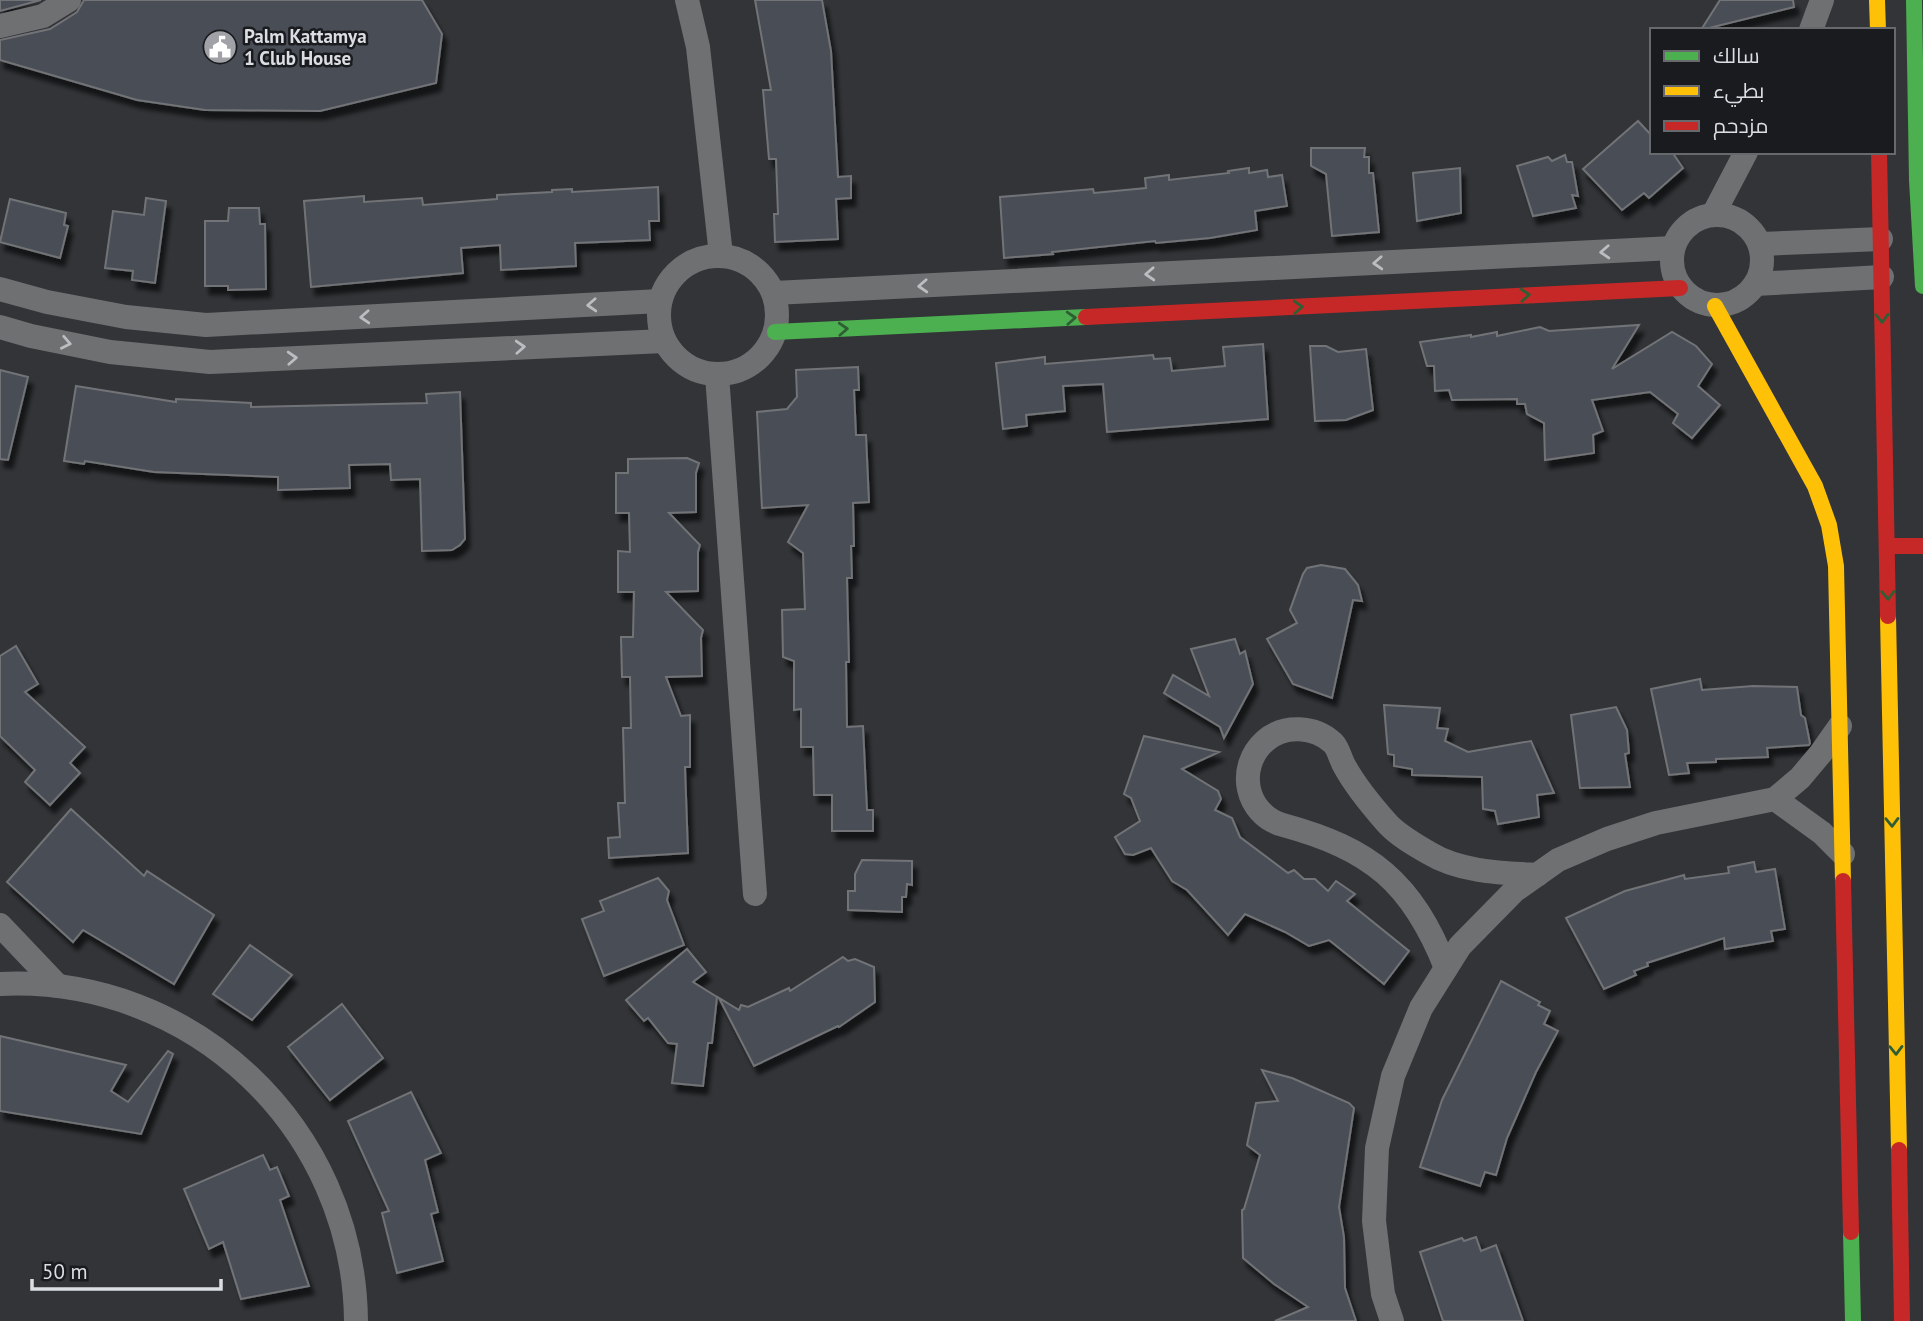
<svg xmlns="http://www.w3.org/2000/svg" width="1923" height="1321" viewBox="0 0 1923 1321" font-family="'PT Sans',Cairo,sans-serif">
	<style>
		.building { fill: #484e57; stroke: #727376; stroke-width: 2; filter: url(#shadow) }
		.lines { fill: none; stroke-linecap: round; stroke-linejoin: round }
		.street { stroke: #6f7072; stroke-width: 24 }
		.fast { stroke: #4caf50; stroke-width: 16 }
		.slow { stroke: #ffc107; stroke-width: 16 }
		.jam { stroke: #c62828; stroke-width: 16 }
		.oneway { stroke: #bbbdc1 }
		.oneway2 { stroke: #305e34 }
		.labels { text-anchor: middle; stroke-width: 5; stroke-linejoin: round; paint-order: stroke }
		.poi-label { font-size: 19px; font-weight: bold; fill: #dbdee3; stroke: #191b1e; text-anchor: start }
	</style>
	<defs>
		<filter id="shadow"><feDropShadow dx="4.5" dy="8" stdDeviation="2" flood-color="#0009"/></filter>
	</defs>
	<rect width="100%" height="100%" fill="#323437"/>
	<g class="building">
		<polygon points="0,0 41,0 0,11"/>
		<polygon points="84,0 422,0 442,34 436,83 320,111 205,110 137,100 0,60 0,40 50,29 77,12"/>
		<polygon points="755,0 822,0 831,51 838,177 851,176 851,198 836,199 838,239 775,242 774,214 778,214 776,159 769,159 763,90 771,90"/>
		<polygon points="1720,0 1793,0 1794,7 1701,30"/>
		<polygon points="1638,121 1652,136 1652,152 1672,152 1683,168 1649,198 1644,193 1622,210 1583,169"/>
		<polygon points="1311,148 1365,148 1364,157 1369,157 1369,173 1373,173 1379,232 1332,236 1326,174 1311,166"/>
		<polygon points="1565,155 1567,162 1572,162 1578,196 1572,195 1576,208 1533,216 1517,166 1548,157 1552,161"/>
		<polygon points="1249,168 1249,173 1267,170 1268,177 1282,175 1287,206 1255,211 1257,230 1210,238 1156,243 1155,241 1052,252 1053,254 1004,258 1000,197 1093,189 1094,193 1146,188 1145,178 1169,175 1169,180 1229,173 1228,171"/>
		<polygon points="1460,168 1461,213 1417,221 1413,173"/>
		<polygon points="658,187 659,221 649,221 650,240 575,243 576,266 501,270 500,245 461,248 463,273 311,287 304,201 364,196 364,202 422,198 423,205 497,199 497,195 552,192 552,190 572,189 572,192"/>
		<polygon points="146,198 166,201 155,283 132,280 133,271 105,268 113,211 144,215"/>
		<polygon points="10,199 66,213 64,225 68,226 60,258 0,242"/>
		<polygon points="229,208 259,208 260,224 265,224 266,289 228,290 228,286 205,286 205,221 228,221"/>
		<polygon points="1639,325 1612,369 1672,332 1696,346 1712,364 1698,386 1720,405 1692,438 1673,423 1678,414 1650,392 1592,400 1603,431 1593,435 1594,453 1545,460 1544,423 1527,414 1525,404 1517,404 1517,399 1452,400 1449,390 1435,391 1434,366 1427,366 1420,342 1471,335 1471,337 1497,332 1497,336 1540,327 1549,331"/>
		<polygon points="1263,344 1268,419 1107,432 1103,384 1063,386 1065,411 1026,415 1027,426 1003,429 996,363 1045,357 1045,364 1153,355 1154,359 1170,358 1172,371 1225,366 1223,347"/>
		<polygon points="1310,346 1326,346 1338,352 1366,349 1373,410 1346,420 1315,421"/>
		<polygon points="858,367 859,390 854,390 856,435 866,435 869,502 853,503 854,546 851,546 852,578 847,578 849,662 846,662 847,727 863,726 867,810 873,810 873,831 832,831 832,795 814,795 813,747 801,747 801,709 794,710 794,661 783,657 782,610 805,609 803,553 788,542 808,505 762,508 757,412 787,409 797,397 796,370"/>
		<polygon points="0,370 28,377 8,460 0,459"/>
		<polygon points="76,386 176,402 176,399 251,403 251,407 427,403 426,394 460,392 465,539 460,545 452,550 422,551 420,479 391,480 390,464 349,465 350,488 278,490 278,477 154,472 85,461 84,464 64,461"/>
		<polygon points="687,458 699,463 696,473 696,512 669,513 700,545 698,552 698,591 666,592 703,630 701,638 702,676 666,677 681,716 690,715 690,767 685,767 688,853 609,858 608,838 620,837 618,803 625,803 623,728 631,728 630,677 622,677 621,637 633,637 634,592 618,592 618,551 630,552 629,513 616,513 616,473 628,473 628,459"/>
		<polygon points="1321,565 1345,569 1358,585 1362,601 1353,600 1332,698 1293,684 1267,639 1297,623 1290,610 1303,574 1307,568"/>
		<polygon points="1235,639 1240,654 1245,651 1253,684 1224,738 1220,727 1164,693 1173,675 1209,696 1191,649"/>
		<polygon points="16,646 38,684 25,692 85,747 70,763 80,773 50,805 25,782 35,770 0,736 0,656"/>
		<polygon points="1700,679 1702,690 1753,686 1797,687 1801,715 1805,718 1810,743 1809,745 1767,748 1768,757 1716,759 1716,762 1687,763 1689,773 1669,775 1651,689"/>
		<polygon points="1384,705 1440,708 1437,728 1448,729 1445,741 1468,752 1531,741 1554,793 1537,795 1539,817 1498,824 1495,811 1483,809 1482,777 1412,775 1412,769 1394,766 1394,755 1388,754"/>
		<polygon points="1616,707 1627,730 1629,753 1625,754 1630,787 1580,788 1571,715"/>
		<polygon points="1144,736 1219,752 1182,769 1218,791 1221,799 1215,810 1232,818 1240,837 1288,873 1294,870 1304,879 1315,879 1328,891 1336,881 1355,894 1347,901 1409,951 1384,984 1329,940 1309,946 1285,932 1245,914 1228,935 1187,890 1172,881 1151,848 1133,855 1125,854 1115,837 1140,821 1131,798 1124,794"/>
		<polygon points="71,809 144,876 147,871 214,915 174,984 83,930 73,942 7,882"/>
		<polygon points="862,860 912,861 912,885 907,884 906,897 902,897 902,912 848,910 848,891 855,891 855,874"/>
		<polygon points="1754,862 1756,872 1775,869 1785,929 1771,931 1773,941 1725,949 1724,938 1647,963 1648,966 1634,971 1636,975 1604,989 1566,918 1625,891 1684,875 1685,879 1729,873 1728,867"/>
		<polygon points="658,878 669,891 667,900 684,945 604,976 582,919 604,911 600,901"/>
		<polygon points="250,945 292,975 252,1020 213,994"/>
		<polygon points="687,949 706,972 693,982 717,997 712,1043 708,1043 703,1086 672,1083 677,1044 668,1043 648,1018 644,1021 626,1000"/>
		<polygon points="843,957 848,961 855,959 874,967 875,1002 839,1027 838,1026 754,1066 719,998 739,1010 741,1005 748,1007 789,988 790,991"/>
		<polygon points="1501,981 1540,1002 1538,1005 1550,1011 1544,1024 1558,1031 1536,1072 1507,1138 1496,1175 1485,1172 1480,1186 1420,1167 1442,1100"/>
		<polygon points="342,1004 383,1058 330,1100 288,1047"/>
		<polygon points="0,1036 126,1065 111,1091 128,1102 168,1051 173,1054 141,1134 0,1111"/>
		<polygon points="1262,1070 1292,1078 1349,1103 1354,1108 1339,1207 1344,1237 1345,1288 1356,1321 1275,1321 1308,1307 1274,1284 1243,1258 1242,1210 1244,1209 1260,1155 1247,1145 1256,1103 1278,1101"/>
		<polygon points="411,1092 441,1153 425,1160 438,1212 431,1214 443,1261 397,1273 382,1213 389,1211 348,1121"/>
		<polygon points="263,1155 270,1170 277,1167 289,1196 280,1200 309,1286 241,1299 223,1242 209,1249 184,1189"/>
		<polygon points="1476,1237 1481,1251 1496,1245 1523,1321 1443,1321 1420,1252 1462,1238 1464,1241"/>
	</g>
	<g class="lines">
		<g class="street">
			<polyline points="687,0 698,47 721,255"/>
			<polyline points="0,26 43,16 69,0"/>
			<polyline points="1811,30 1822,0"/>
			<circle cx="1717" cy="260" r="45"/>
			<polyline points="1713,215 1746,152"/>
			<polyline points="1760,244 1881,239"/>
			<circle cx="718" cy="315" r="59"/>
			<polyline points="1755,284 1882,277"/>
			<polyline points="0,289 47,302 126,317 206,325 660,301"/>
			<polyline points="774,293 1673,248"/>
			<polyline points="0,327 31,336 110,352 210,362 664,341"/>
			<polyline points="717,375 755,894"/>
			<polyline points="1775,799 1822,833 1843,854"/>
			<polyline points="0,925 58,986"/>
			<path d="M 1446,968 C 1412,882 1371,849 1283,825 C 1245,814 1236,767 1265,741 C 1284,724 1315,726 1333,743 C 1339,749 1340,759 1345,767 C 1356,787 1371,805 1386,822 C 1396,834 1415,845 1429,853 C 1460,872 1502,873 1537,875"/>
			<path d="M 0,984 C 193,975 354,1128 356,1321"/>
			<polyline points="1392,1321 1383,1294 1374,1221 1377,1148 1393,1076 1421,1008 1460,946 1514,891 1558,860 1607,839 1656,823 1775,799 1800,778 1821,753 1840,726"/>
		</g>
		<g class="fast">
			<polyline points="1914,0 1917,180 1923,286"/>
			<polyline points="775,332 1086,317"/>
			<polyline points="1851,1232 1853,1321"/>
		</g>
		<g class="slow">
			<polyline points="1877,0 1878,30"/>
			<polyline points="1715,306 1815,486 1829,525 1836,566 1843,881"/>
			<polyline points="1888,616 1899,1150"/>
		</g>
		<g class="jam">
			<polyline points="1879,152 1888,616"/>
			<polyline points="1086,317 1680,288"/>
			<polyline points="1887,546 1923,546"/>
			<polyline points="1843,881 1851,1232"/>
			<polyline points="1899,1150 1902,1321"/>
		</g>
	</g>
	<defs><path id="oneway-chevron" d="M-2-3.5L2.5 0L-2 3.5" fill="none" stroke-width="1.6" stroke-linecap="round" stroke-linejoin="round" transform="scale(1.75)"/></defs>
	<g class="oneway">
		<use href="#oneway-chevron" transform="translate(1605 252) rotate(177)"/>
		<use href="#oneway-chevron" transform="translate(1378 263) rotate(177)"/>
		<use href="#oneway-chevron" transform="translate(1150 274) rotate(177)"/>
		<use href="#oneway-chevron" transform="translate(923 286) rotate(177)"/>
		<use href="#oneway-chevron" transform="translate(592 305) rotate(177)"/>
		<use href="#oneway-chevron" transform="translate(365 317) rotate(177)"/>
		<use href="#oneway-chevron" transform="translate(66 343) rotate(11)"/>
		<use href="#oneway-chevron" transform="translate(520 347) rotate(-3)"/>
		<use href="#oneway-chevron" transform="translate(292 358) rotate(-3)"/>
	</g>
	<g class="oneway2">
		<use href="#oneway-chevron" transform="translate(1525 295) rotate(-3)"/>
		<use href="#oneway-chevron" transform="translate(1298 307) rotate(-3)"/>
		<use href="#oneway-chevron" transform="translate(1071 318) rotate(-3)"/>
		<use href="#oneway-chevron" transform="translate(1882 318) rotate(89)"/>
		<use href="#oneway-chevron" transform="translate(843 329) rotate(-3)"/>
		<use href="#oneway-chevron" transform="translate(1888 595) rotate(89)"/>
		<use href="#oneway-chevron" transform="translate(1892 822) rotate(89)"/>
		<use href="#oneway-chevron" transform="translate(1896 1050) rotate(89)"/>
	</g>
	<defs>
		<g id="civic-disc" transform="scale(1.75)"><circle r="9.5" fill="#a0a2a7" stroke="#191b1e"/><path d="M-.6-6.5H3V-4.5H.6V-3L4-1V1h2V6H-6V1h2V-1L-.6-3ZM-1.2 2.5V6h2.4V2.5Z" fill="#fff"/></g>
	</defs>
	<g fill-rule="evenodd">
		<use href="#civic-disc" x="220" y="47"/>
	</g>
	<g class="labels">
		<g class="poi-label">
			<text x="244" y="43">Palm Kattamya<tspan x="244" dy="22">1 Club House</tspan></text>
		</g>
	</g>
	<rect x="1650" y="28" width="245" height="126" fill="#191b1e" stroke="#67696d" stroke-width="2"/>
	<rect x="1664" y="51" width="35" height="10" fill="#4caf50" stroke="#67696d" stroke-width="2"/>
	<text x="1713" y="63" font-size="21" fill="#dbdee3">سالك</text>
	<rect x="1664" y="86" width="35" height="10" fill="#ffc107" stroke="#67696d" stroke-width="2"/>
	<text x="1713" y="98" font-size="21" fill="#dbdee3">بطيء</text>
	<rect x="1664" y="121" width="35" height="10" fill="#c62828" stroke="#67696d" stroke-width="2"/>
	<text x="1713" y="133" font-size="21" fill="#dbdee3">مزدحم</text>
	<path d="M32 1279v10h189v-10" fill="none" stroke="#dbdee3" stroke-width="3.5"/>
	<text x="42" y="1279" font-size="21" fill="#dbdee3" stroke="#191b1e" stroke-width="5" paint-order="stroke">50 m</text>
</svg>
